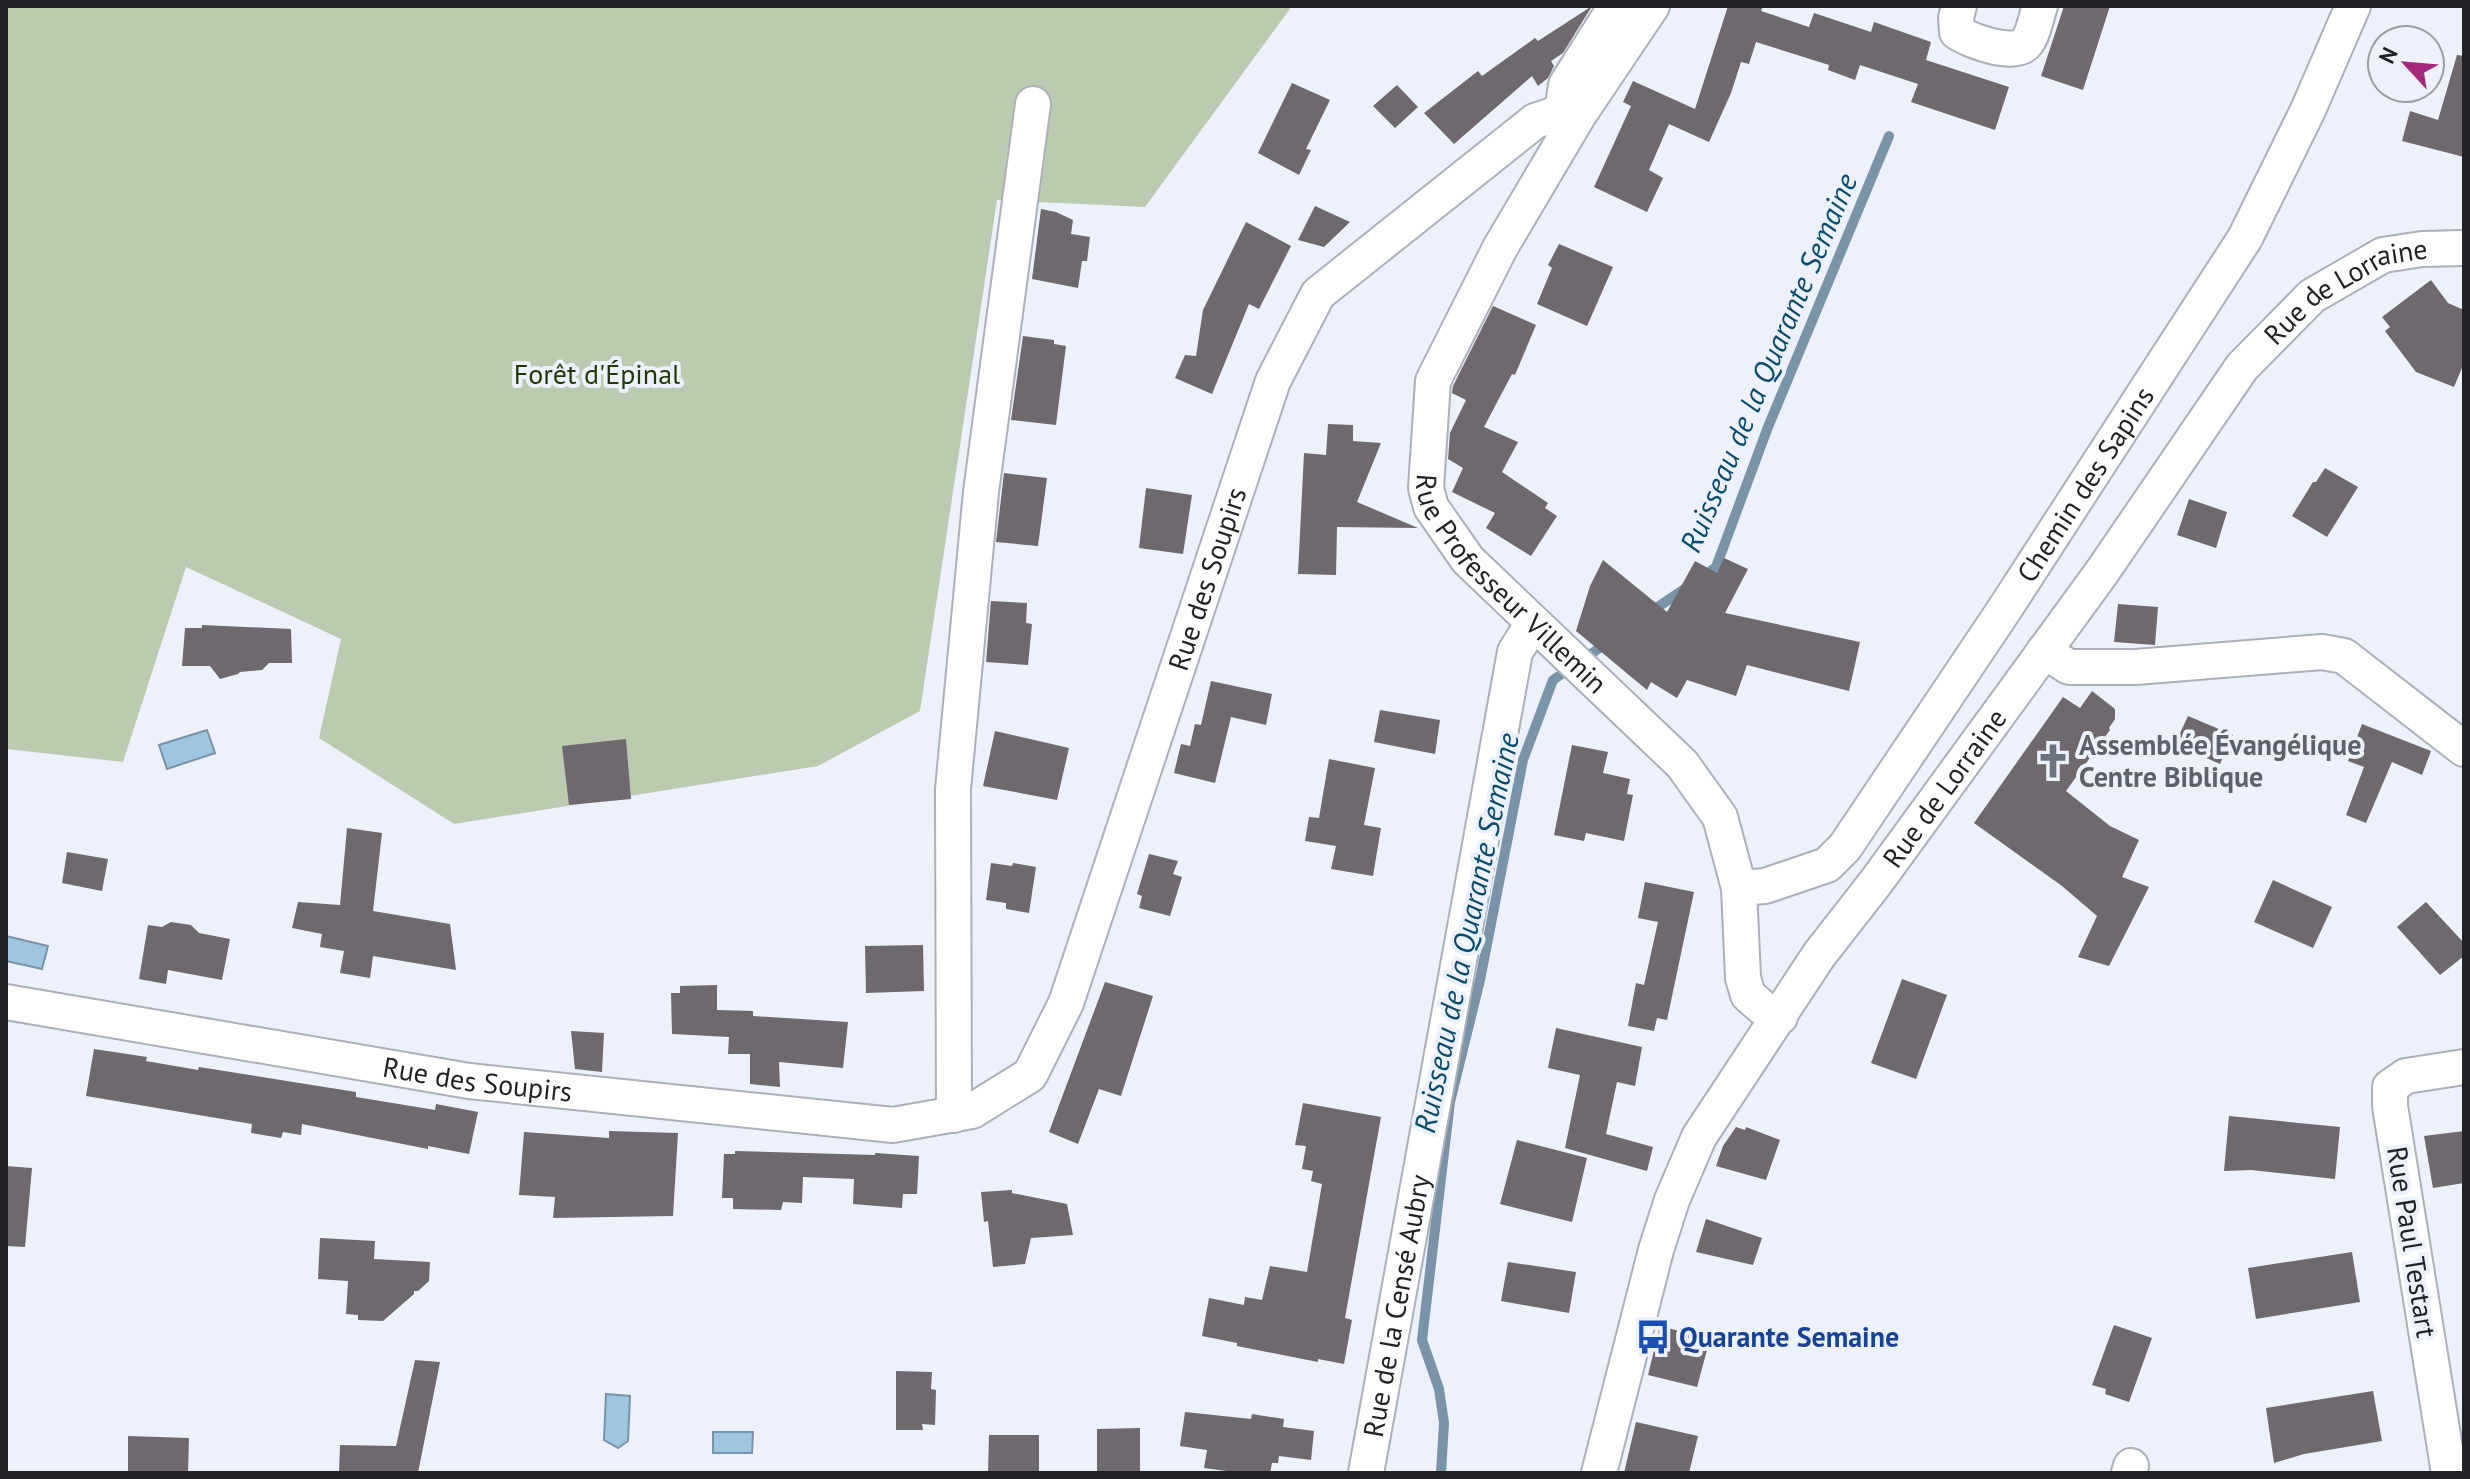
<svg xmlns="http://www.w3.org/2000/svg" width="2470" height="1479" viewBox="0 0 2470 1479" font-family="'PT Sans',sans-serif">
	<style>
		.green { fill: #bbcbb0 }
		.water { fill: #9fc6e1; stroke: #7994a8; stroke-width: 2 }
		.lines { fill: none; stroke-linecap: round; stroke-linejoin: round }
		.stream { stroke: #7994a8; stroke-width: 10 }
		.building { fill: #6e686f }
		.minor-casing { stroke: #acb0b9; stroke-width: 38 }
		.minor { stroke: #fff; stroke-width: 34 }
		.labels { text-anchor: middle; stroke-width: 8; stroke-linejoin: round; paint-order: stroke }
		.street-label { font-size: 28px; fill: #1f2124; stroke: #edf1fb }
		.park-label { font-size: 28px; fill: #1f3901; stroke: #edf1fb }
		.worship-label { font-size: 28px; font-weight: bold; fill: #5b616d; stroke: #edf1fb; text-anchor: start }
		.transit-label { font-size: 28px; font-weight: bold; fill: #164399; stroke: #edf1fb; text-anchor: start }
		.water-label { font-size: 30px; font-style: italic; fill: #044c70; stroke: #edf1fb }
	</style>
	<rect width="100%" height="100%" fill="#edf1fb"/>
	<polygon class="green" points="6,6 1292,6 1145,207 997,200 920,711 818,766 454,824 319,738 341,639 186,567 123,762 6,749"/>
	<g class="water">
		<polygon points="207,730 215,753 167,769 159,745"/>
		<polygon points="6,936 48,946 42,969 6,961"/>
		<polygon points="606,1394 630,1396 628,1441 618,1448 604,1440"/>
		<polygon points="713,1432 753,1432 752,1453 713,1453"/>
	</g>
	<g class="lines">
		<g class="stream">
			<polyline points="1702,577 1716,567 1768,427 1889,136"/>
			<polyline points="1649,613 1686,588"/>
			<polyline points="1441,1473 1444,1423 1439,1389 1422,1340 1450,1102 1480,980 1523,760 1553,680 1607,643"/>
		</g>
	</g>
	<g class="building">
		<polygon points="1592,6 1563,53 1551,61 1554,66 1548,78 1538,86 1532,76 1454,144 1424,113 1478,71 1482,76 1535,38 1538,41"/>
		<polygon points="1728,6 1763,6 1761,11 1809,27 1814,13 1871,32 1874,22 1931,42 1926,60 2009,87 1995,130 1911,102 1918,84 1860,65 1855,80 1828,70 1829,65 1756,42 1749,64 1741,62 1731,93 1709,142 1669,124 1649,170 1663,178 1647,212 1594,187 1631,106 1623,102 1633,81 1695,109"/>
		<polygon points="2064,6 2110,6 2083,90 2041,76"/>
		<polygon points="2457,55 2464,56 2464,157 2402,141 2410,111 2438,120"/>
		<polygon points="1292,83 1330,100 1306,149 1311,150 1299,175 1258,153"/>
		<polygon points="1397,85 1418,107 1395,128 1373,106"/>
		<polygon points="1315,206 1350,222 1324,247 1298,240"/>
		<polygon points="1041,209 1056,212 1073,220 1071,234 1090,237 1087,261 1082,261 1078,288 1032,279"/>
		<polygon points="1246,222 1291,246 1259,309 1249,304 1212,394 1175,378 1185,355 1196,356 1203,310"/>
		<polygon points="1559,244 1613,267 1587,326 1537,304 1552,268 1548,265"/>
		<polygon points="2431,280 2448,303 2464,310 2464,363 2454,387 2416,372 2385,331 2390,327 2382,317"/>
		<polygon points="1493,306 1536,325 1515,375 1512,374 1484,427 1518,442 1502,472 1548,503 1545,508 1557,516 1531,556 1486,528 1495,513 1452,492 1463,468 1448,459 1450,433 1466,400 1452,393 1453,386"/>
		<polygon points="1023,336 1054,340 1054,344 1066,346 1056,425 1011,420"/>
		<polygon points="1328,424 1353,425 1353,441 1381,443 1357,502 1418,528 1337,527 1336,575 1298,574 1304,453 1326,455"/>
		<polygon points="2325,468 2358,487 2327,537 2292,516 2313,482 2316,482"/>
		<polygon points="1004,473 1047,478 1038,546 996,542"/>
		<polygon points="1146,488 1192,495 1183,554 1139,548"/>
		<polygon points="2189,499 2227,512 2216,548 2177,535"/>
		<polygon points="1724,558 1748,569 1725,613 1860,642 1849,691 1747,665 1736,696 1687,680 1677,698 1651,682 1647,690 1576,631 1590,586 1603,560 1667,612 1695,561 1717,573"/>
		<polygon points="991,601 1027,603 1026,623 1032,624 1028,665 986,662"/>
		<polygon points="2118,604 2158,607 2155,645 2114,642"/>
		<polygon points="202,625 291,629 292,663 269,663 262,670 240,672 238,674 220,679 210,666 182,666 185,628 202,628"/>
		<polygon points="1211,681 1272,694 1266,725 1231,717 1215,783 1174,773 1181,744 1190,746 1195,724 1201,725"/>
		<polygon points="2092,691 2115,709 2115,719 2109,728 2110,730 2066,791 2110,826 2139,840 2122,877 2149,887 2109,966 2078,957 2097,916 2062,886 1974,823 2063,697 2080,708"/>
		<polygon points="1380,710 1440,720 1435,754 1374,742"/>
		<polygon points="2188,716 2233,735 2220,764 2175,744"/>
		<polygon points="2362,724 2431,751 2422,775 2392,762 2366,823 2346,815 2364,767 2348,761"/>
		<polygon points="995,731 1069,748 1057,800 983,786"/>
		<polygon points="626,739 631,799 569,805 562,746"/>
		<polygon points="1572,745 1608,752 1603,773 1630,779 1627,794 1633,795 1624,841 1586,833 1584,841 1554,835"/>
		<polygon points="1329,759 1375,768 1364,825 1381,828 1373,876 1331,869 1336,846 1305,841 1309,817 1319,818"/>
		<polygon points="347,828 382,833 373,911 450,924 456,970 373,956 370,978 340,973 344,951 320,947 322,934 292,928 298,902 340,905"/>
		<polygon points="67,852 108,859 102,891 62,883"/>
		<polygon points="1149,854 1178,861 1173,874 1182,877 1170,916 1139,908 1142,896 1137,894"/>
		<polygon points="991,863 1012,866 1013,863 1036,867 1029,913 1006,909 1006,903 986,900"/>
		<polygon points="2273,880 2332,907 2313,948 2254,922"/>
		<polygon points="1645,882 1694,892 1667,1020 1657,1018 1654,1031 1628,1026 1636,983 1644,985 1658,922 1638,918"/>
		<polygon points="2426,902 2464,943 2464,956 2440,975 2397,927"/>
		<polygon points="171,922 191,925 199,933 230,939 222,980 168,970 166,984 139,979 148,925 162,927"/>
		<polygon points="923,945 924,991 866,993 865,946"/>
		<polygon points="1902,979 1947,995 1916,1079 1871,1063"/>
		<polygon points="1105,982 1153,996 1121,1096 1099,1089 1078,1144 1049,1132"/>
		<polygon points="717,985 717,1010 753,1011 753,1016 848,1022 843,1068 779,1062 780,1087 750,1084 750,1054 728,1054 729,1037 672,1034 671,993 680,993 680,986"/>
		<polygon points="1556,1028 1642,1047 1635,1086 1617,1082 1606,1134 1653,1147 1647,1171 1565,1148 1580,1075 1548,1068"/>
		<polygon points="571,1031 604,1033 602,1072 575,1069"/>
		<polygon points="94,1049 147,1057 146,1061 198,1070 199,1067 356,1092 356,1097 435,1110 436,1104 478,1112 469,1154 428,1146 428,1149 302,1124 301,1135 283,1132 281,1138 251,1133 252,1124 86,1096"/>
		<polygon points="1303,1103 1381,1117 1345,1318 1352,1320 1344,1364 1318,1359 1318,1362 1237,1346 1237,1343 1202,1336 1209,1298 1244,1305 1245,1297 1262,1300 1270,1266 1307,1272 1322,1184 1311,1181 1313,1171 1302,1169 1306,1146 1295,1145"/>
		<polygon points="2229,1116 2340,1127 2335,1179 2251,1170 2224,1171"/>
		<polygon points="1736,1127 1745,1130 1746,1127 1780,1140 1766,1180 1716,1166 1723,1146"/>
		<polygon points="609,1131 678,1133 673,1216 553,1218 555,1197 519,1195 524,1132 609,1138"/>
		<polygon points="2464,1131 2464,1183 2433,1188 2424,1136"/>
		<polygon points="1517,1140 1587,1158 1572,1222 1500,1204"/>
		<polygon points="735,1151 875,1155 875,1153 919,1156 917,1194 903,1194 902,1208 853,1204 854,1179 803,1177 802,1203 783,1202 781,1210 733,1209 733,1198 722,1198 724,1154 735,1154"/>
		<polygon points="6,1166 32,1168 25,1247 6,1246"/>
		<polygon points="1012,1190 1012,1193 1067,1204 1073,1235 1031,1238 1025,1264 993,1267 988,1221 984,1222 981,1192"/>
		<polygon points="1706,1219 1762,1238 1753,1265 1696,1252"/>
		<polygon points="320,1238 375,1241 374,1259 430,1262 429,1281 418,1291 414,1291 414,1294 383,1321 358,1320 358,1315 346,1314 348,1281 318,1279"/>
		<polygon points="2352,1252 2360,1302 2256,1319 2248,1268"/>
		<polygon points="1508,1262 1576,1272 1569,1313 1501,1301"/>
		<polygon points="2114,1325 2152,1338 2129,1402 2105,1394 2106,1389 2092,1385"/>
		<polygon points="1660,1326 1710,1339 1697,1387 1648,1375"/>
		<polygon points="415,1360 440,1362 418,1473 339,1473 340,1445 396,1446"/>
		<polygon points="896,1371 932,1372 931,1389 936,1390 935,1425 922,1424 923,1430 896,1430"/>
		<polygon points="2373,1391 2382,1441 2304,1454 2274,1463 2266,1408"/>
		<polygon points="1185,1412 1251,1419 1252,1414 1284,1419 1283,1427 1314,1431 1311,1460 1279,1456 1278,1463 1272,1463 1270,1473 1241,1473 1204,1468 1207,1450 1180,1446"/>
		<polygon points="1636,1422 1698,1436 1689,1473 1624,1473"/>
		<polygon points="1140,1428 1140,1473 1097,1473 1097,1429"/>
		<polygon points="989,1435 1039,1435 1039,1473 988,1473"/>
		<polygon points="128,1436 189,1438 188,1473 128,1473"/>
	</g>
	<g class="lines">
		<g class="minor-casing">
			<g id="minor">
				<path id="s1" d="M 1652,6 L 1578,116 L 1500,248 L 1433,381 L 1426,488 L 1431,507 L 1468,560 L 1682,764 L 1720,817 L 1739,888 L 1743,978 L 1748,995 L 1763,1008 L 1780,1017"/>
				<path d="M 1959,6 L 1956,18 L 1957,32 C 1970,41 2016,58 2027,42 C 2034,33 2036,17 2040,6"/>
				<polyline points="1562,112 1566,85 1616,6"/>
				<polyline points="2044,651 2069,667 2136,667 2322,652 2344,656 2464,749"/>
				<path id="s2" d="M 1739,888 L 1765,886 L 1827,865 L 1845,847 L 2004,610 L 2245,238 L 2308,110 L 2353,6"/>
				<path id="s3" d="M 6,1002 L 469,1081 L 893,1125 L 972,1111 L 1030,1075 L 1066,1003 L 1273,381 L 1318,294 L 1535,121 L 1562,112 L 1578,116"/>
				<polyline points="954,1115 953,789 981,492 1033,104"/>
				<path id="s4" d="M 1366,1473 L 1515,652 L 1533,623"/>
				<path id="s5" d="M 1599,1473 L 1656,1250 L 1672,1200 L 1699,1137 L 1819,955 L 1876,882 L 2102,572 L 2242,367 L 2312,296 L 2383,255 L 2422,249 L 2464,248"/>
				<polyline points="2129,1473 2131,1466"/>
				<polyline points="2449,1473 2390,1106 2390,1087 2406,1076 2464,1067"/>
			</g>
		</g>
		<use href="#minor" class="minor"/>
	</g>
	<defs>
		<g id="church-bare" transform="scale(2.76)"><path d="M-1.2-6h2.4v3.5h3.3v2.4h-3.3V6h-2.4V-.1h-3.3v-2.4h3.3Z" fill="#6b7280" stroke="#edf1fb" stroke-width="2.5" paint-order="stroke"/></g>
		<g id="bus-bare" transform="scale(2.76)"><path d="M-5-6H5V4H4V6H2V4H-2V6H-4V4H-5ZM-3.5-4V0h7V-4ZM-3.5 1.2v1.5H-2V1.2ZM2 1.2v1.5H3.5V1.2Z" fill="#1a4fb4" stroke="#edf1fb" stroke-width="2.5" paint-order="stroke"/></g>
	</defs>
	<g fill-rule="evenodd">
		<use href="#church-bare" x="2053" y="761"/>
		<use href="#bus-bare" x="1653" y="1337"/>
	</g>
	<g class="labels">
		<g class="street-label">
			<text dy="10" stroke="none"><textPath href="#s5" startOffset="1426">Rue de Lorraine</textPath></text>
			<text dy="10" stroke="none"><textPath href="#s2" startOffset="552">Chemin des Sapins</textPath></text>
			<text dy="10" stroke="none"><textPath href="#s1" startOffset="670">Rue Professeur Villemin</textPath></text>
			<text dy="10" stroke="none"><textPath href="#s3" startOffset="1572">Rue des Soupirs</textPath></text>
			<text dy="10" stroke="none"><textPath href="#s5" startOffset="778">Rue de Lorraine</textPath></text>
			<text dy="10" stroke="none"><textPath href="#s3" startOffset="478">Rue des Soupirs</textPath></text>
			<text transform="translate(2412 1242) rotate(81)" y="10">Rue Paul Testart</text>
			<text dy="10" stroke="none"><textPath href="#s4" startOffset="170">Rue de la Censé Aubry</textPath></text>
		</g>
		<g class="park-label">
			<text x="597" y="384">Forêt d'Épinal</text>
		</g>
		<g class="worship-label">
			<text x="2079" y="755">Assemblée Évangélique<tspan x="2079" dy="32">Centre Biblique</tspan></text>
		</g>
		<g class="transit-label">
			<text x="1679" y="1347">Quarante Semaine</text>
		</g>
		<g class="water-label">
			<text transform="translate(1769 363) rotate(-67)" y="10">Ruisseau de la Quarante Semaine</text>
			<text transform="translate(1467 933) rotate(-78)" y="10">Ruisseau de la Quarante Semaine</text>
		</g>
	</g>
	<rect width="2470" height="1479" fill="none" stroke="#1f2124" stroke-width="16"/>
	<g transform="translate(2406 64) rotate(296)"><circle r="38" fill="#edf1fb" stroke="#9b9ea5" stroke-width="2"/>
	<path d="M0-6L14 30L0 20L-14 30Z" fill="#a4287b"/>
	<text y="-12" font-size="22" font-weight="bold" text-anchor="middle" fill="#1f2124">N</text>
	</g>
</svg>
